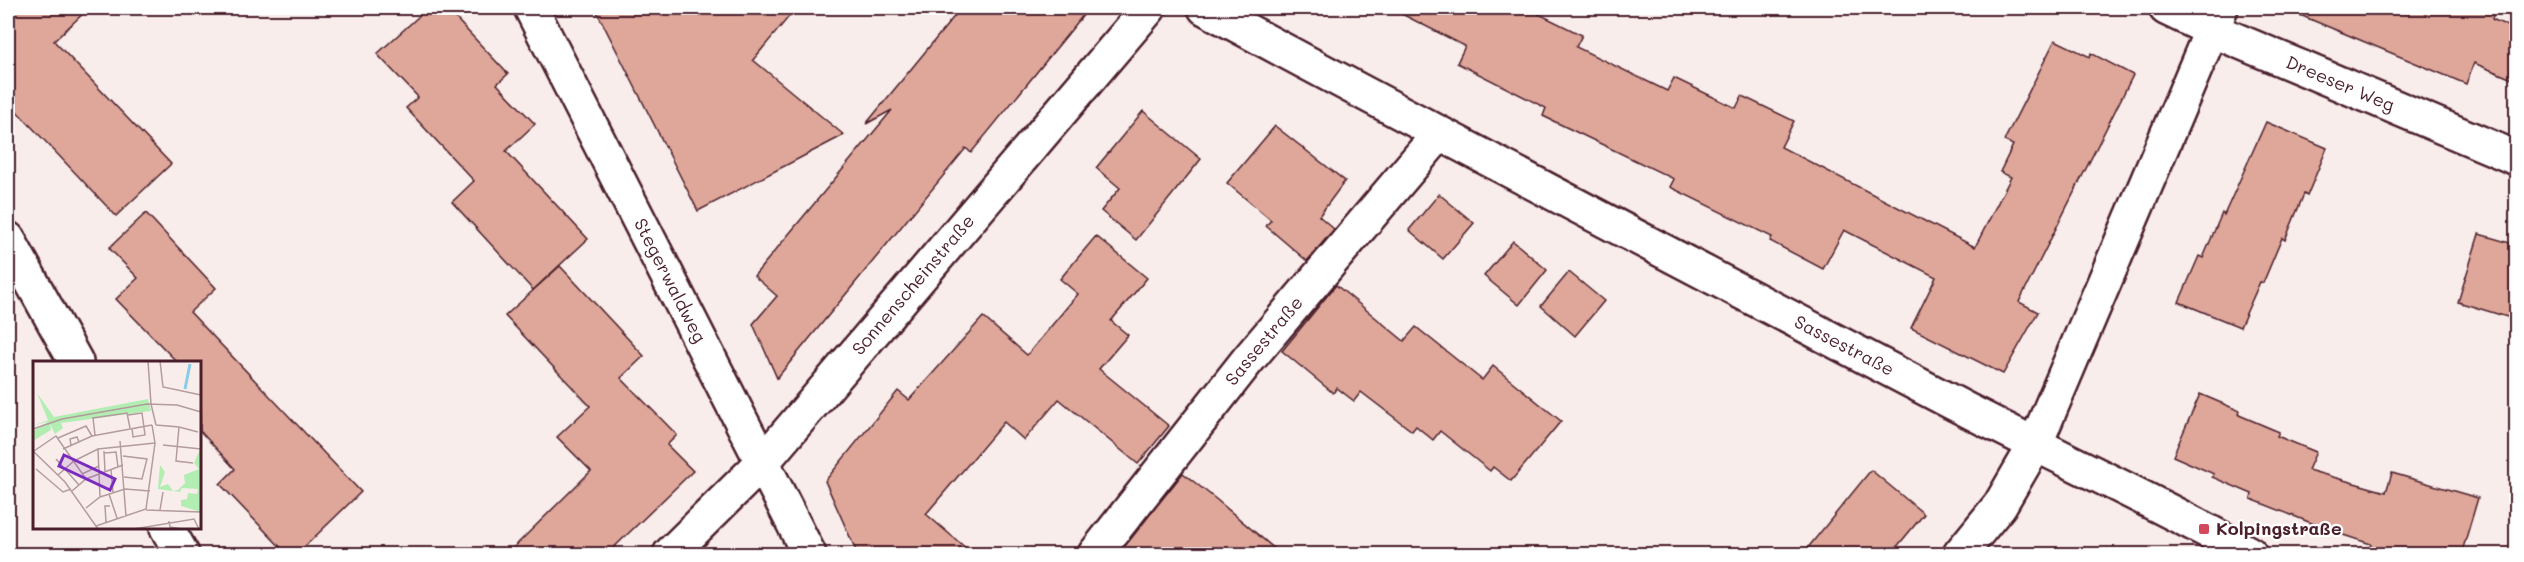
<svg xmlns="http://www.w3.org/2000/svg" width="2524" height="562" viewBox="0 0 2524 562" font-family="Mali,sans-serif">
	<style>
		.building { fill: #dfa79a; stroke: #4a1f2b; stroke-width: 1.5 }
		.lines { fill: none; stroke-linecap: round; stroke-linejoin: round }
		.street-casing { stroke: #4a1f2b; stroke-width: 38 }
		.street { stroke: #fff; stroke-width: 33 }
		.poi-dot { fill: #d1495b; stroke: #fff; stroke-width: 2 }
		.labels { text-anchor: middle; stroke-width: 4.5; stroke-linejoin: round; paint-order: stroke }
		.street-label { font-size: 18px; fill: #4a1f2b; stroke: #fff }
		.poi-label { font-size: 18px; font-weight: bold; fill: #4a1f2b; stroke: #fff; text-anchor: start }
		.inset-river { fill: none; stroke: #86cde7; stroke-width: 3 }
		.inset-road { fill: none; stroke: #b39b9e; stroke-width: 1.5 }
		.view { fill: #7b2cbf; fill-opacity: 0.15; stroke: #7b2cbf; stroke-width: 3 }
		.inset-edge { fill: none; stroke: #4a1f2b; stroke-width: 3 }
	</style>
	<rect width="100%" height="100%" fill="#f9edeb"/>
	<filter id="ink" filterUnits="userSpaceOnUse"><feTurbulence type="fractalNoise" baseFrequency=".0167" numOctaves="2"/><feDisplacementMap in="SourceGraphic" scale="12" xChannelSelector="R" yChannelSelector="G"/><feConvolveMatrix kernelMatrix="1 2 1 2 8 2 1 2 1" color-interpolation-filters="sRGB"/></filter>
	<g filter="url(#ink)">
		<g class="building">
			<polygon points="8,8 89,8 54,41 171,164 116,216 8,102"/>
			<polygon points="428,8 446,8 508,74 497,84 535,124 506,151 588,239 533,290 452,202 474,181 406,108 418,97 377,54"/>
			<polygon points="595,8 796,8 753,60 844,135 698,211"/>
			<polygon points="961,8 1089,8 971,153 966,148 777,378 753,324 777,296 754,276 892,110 866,124"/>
			<polygon points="1390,8 1527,8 1582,35 1576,47 1667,91 1674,78 1736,108 1742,96 1794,121 1781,147 1975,247 2011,177 2000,172 2013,145 2004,141 2055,40 2090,57 2091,53 2133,75 2019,302 2038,312 2003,374 1911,328 1936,277 1844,230 1823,269 1770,241 1772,237 1670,187 1674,179 1543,116 1546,108 1457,63 1465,46"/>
			<polygon points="2283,8 2495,8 2492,19 2517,30 2517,81 2474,63 2466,84"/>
			<polygon points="1143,111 1201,159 1136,240 1101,211 1120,188 1096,168"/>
			<polygon points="2266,122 2327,148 2307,196 2304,194 2285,240 2282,238 2263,283 2260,282 2240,327 2179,302 2199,256 2203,258 2222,213 2224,215"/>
			<polygon points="1275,126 1345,181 1319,216 1334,229 1307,261 1266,226 1271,220 1227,183"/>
			<polygon points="1439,194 1474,223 1443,259 1409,230"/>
			<polygon points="146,213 216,288 190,312 361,492 296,555 288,555 220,484 235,469 200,431 200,363 178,363 116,299 138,278 109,248"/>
			<polygon points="2479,234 2517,245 2517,320 2458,302"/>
			<polygon points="1096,236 1147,278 1111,321 1128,335 1099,369 1169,426 1138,464 1059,399 1024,440 1004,422 926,514 974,555 858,555 825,481 898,391 909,400 983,317 1027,355 1078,294 1060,279"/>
			<polygon points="1513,241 1547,270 1519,305 1484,276"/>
			<polygon points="560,266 644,356 621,378 677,435 667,445 693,471 606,555 506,555 591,471 557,437 590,406 505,316"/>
			<polygon points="1569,272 1604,301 1575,336 1541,306"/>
			<polygon points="1336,285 1404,341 1416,327 1482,380 1493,366 1561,421 1511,481 1493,467 1490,471 1440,431 1433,440 1416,426 1412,431 1361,392 1354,401 1337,388 1333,393 1282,351"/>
			<polygon points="2200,394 2240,411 2239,415 2279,432 2277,436 2316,452 2308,470 2386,492 2392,473 2478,498 2461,555 2368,555 2371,544 2334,532 2251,499 2252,494 2212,477 2214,474 2173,456"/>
			<polygon points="1871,470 1924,514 1890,555 1802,555"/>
			<polygon points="1183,473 1217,500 1282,555 1118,555"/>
		</g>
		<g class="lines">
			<g class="street-casing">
				<g id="street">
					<path id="s1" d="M 531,8 L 809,554"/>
					<path id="s2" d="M 1205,8 C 1457,144 1711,276 1965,409 C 2060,458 2157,502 2250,554"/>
					<path id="s3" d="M 2166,8 L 2212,30 L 2516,158"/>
					<polyline points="8,239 76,362"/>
					<polyline points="167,528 182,554"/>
					<path id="s4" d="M 670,554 L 762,463 L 1149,8"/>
					<path id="s5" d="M 1095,554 L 1247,361 L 1439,134"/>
					<polyline points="1960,554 2000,505 2035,445 2221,8"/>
				</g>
			</g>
			<use href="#street" class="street"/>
		</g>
	</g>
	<rect class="poi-dot" x="2198" y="523" width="12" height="12" rx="3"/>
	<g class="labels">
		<g class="street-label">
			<text dy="6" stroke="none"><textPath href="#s3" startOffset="190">Dreeser Weg</textPath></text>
			<text dy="6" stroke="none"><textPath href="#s1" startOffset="306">Stegerwaldweg</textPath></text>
			<text dy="6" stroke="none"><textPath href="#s4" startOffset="363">Sonnenscheinstraße</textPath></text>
			<text dy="6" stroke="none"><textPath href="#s5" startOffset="272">Sassestraße</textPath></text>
			<text dy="6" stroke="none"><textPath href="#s2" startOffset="723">Sassestraße</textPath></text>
		</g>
		<g class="poi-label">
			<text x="2216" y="535">Kolpingstraße</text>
		</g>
	</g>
	<g transform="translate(33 361)">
		<rect width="168" height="168" fill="#f9edeb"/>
		<path d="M 4,32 L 21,56 L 115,38 L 118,50 L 28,62 L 30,67 L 22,73 L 17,63 L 18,69 L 0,80 L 0,70 L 16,60 L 0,65 L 15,59 ZM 168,86 L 168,151 L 148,145 L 148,139 L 154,138 L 155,132 L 164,133 L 165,128 L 149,127 L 147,131 L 125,128 L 125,127 L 127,104 L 132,111 L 127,126 L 135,123 L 140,130 L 145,129 L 152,122 L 151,114 L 166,108 L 161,102 Z" fill="#b2edb2"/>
		<path class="inset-river" d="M 152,28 L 157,3"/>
		<path class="inset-road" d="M 115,0 L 118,43M 127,0 L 130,26 L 168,34M 118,43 L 123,64M 95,54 L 109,52 L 112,74 L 100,76 L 99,67M 123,64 L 146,66 L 143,100 L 160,102M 146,66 L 165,71M 0,68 L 29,58 L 114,43 L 144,44 L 168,51M 62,74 L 60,57 L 94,52 L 97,67M 25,77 L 53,65 L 59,75M 87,80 L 93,155M 38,84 L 37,78 L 44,76 L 46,81M 130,84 L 168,88M 30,88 L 59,75 L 119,64M 65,88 L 67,136M 0,90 L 32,121 L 65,168M 1,90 L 23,75 L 53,118M 71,90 L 72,110M 72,92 L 83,91 L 85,106M 90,95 L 114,98 L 109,118 L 91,116M 23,98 L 46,124M 3,108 L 30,131 L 38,128M 78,108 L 80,132M 49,113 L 66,105M 25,114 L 41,100 L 65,88 L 122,82M 39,130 L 53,118 L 90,104M 76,133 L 84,157M 53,147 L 67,136 L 92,128 L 117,130M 113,149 L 168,151M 127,149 L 130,131M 136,160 L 137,166 L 149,168M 73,161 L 72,145 L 77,145M 63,165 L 113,148 L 122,82 L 119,64M 101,168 L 161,158 L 166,168"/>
		<path class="view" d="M 31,94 L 82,118 L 77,129 L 26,105 Z"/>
		<rect width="168" height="168" class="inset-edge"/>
	</g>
	<rect width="2524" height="562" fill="none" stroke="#fff" stroke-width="30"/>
	<rect x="15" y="15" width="2494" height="532" fill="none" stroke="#4a1f2b" stroke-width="2" filter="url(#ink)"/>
</svg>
